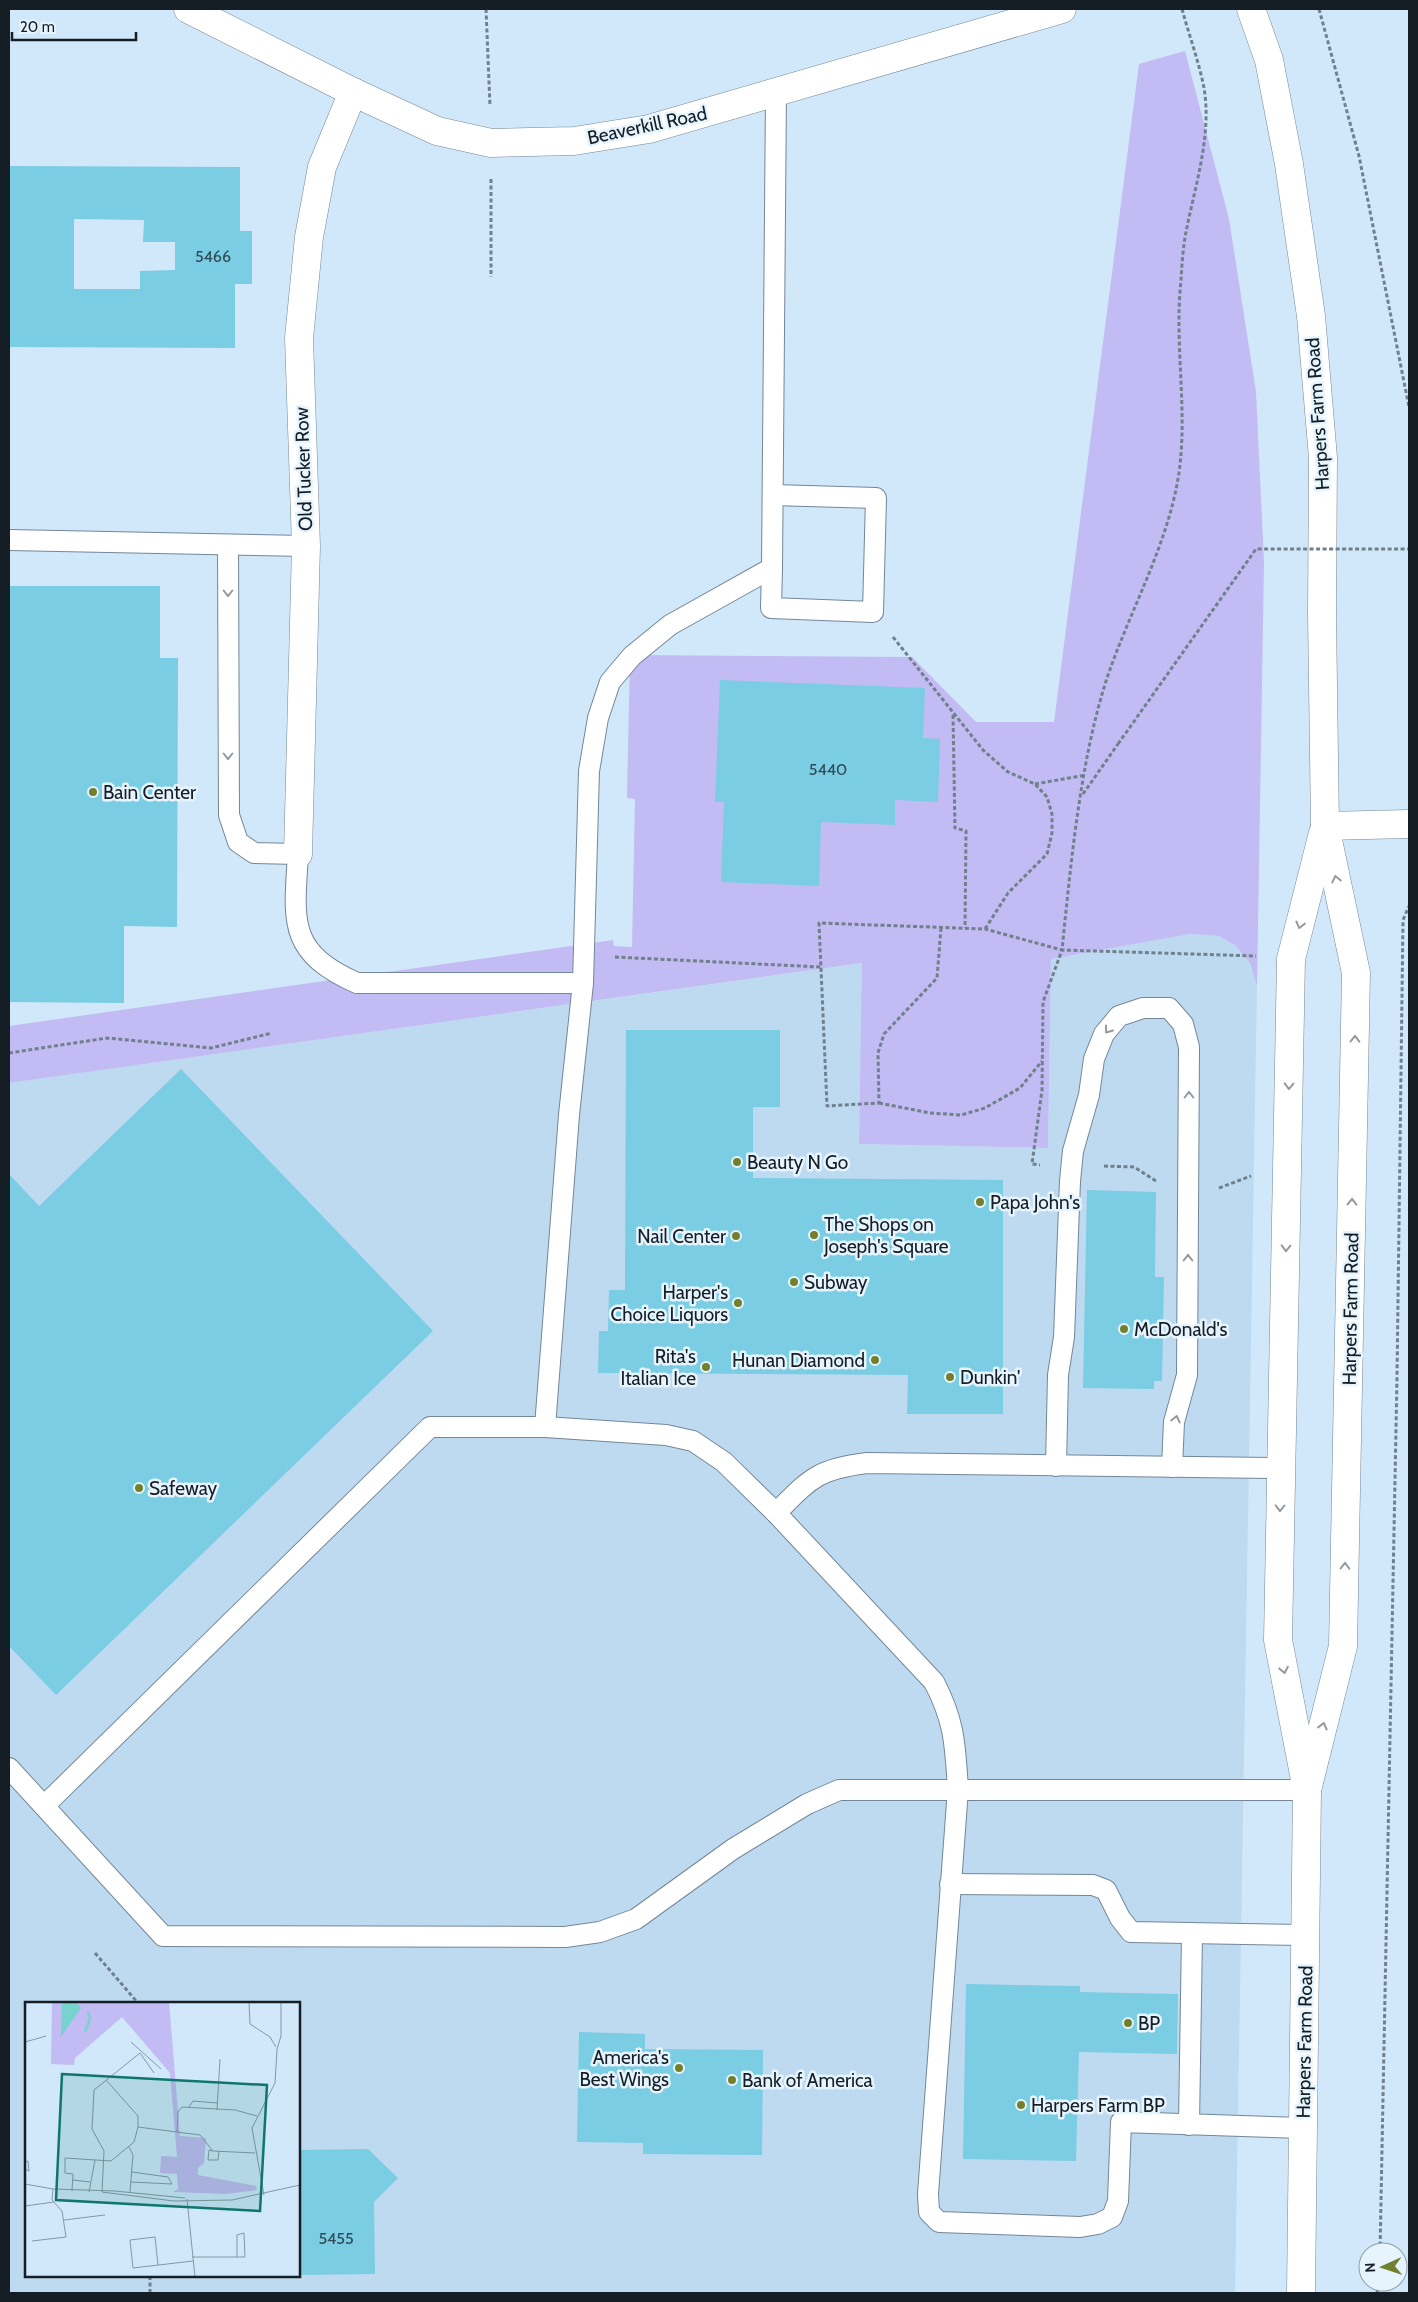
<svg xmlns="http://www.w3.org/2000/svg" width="1418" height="2302" viewBox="0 0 1418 2302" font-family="Cabin,sans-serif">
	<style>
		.built { fill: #bedaf1; fill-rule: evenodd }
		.green { fill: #c3bbf3 }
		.building { fill: #7acde3; fill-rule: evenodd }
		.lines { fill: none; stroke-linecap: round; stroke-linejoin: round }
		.service-casing { stroke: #738798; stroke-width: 22 }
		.minor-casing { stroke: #738798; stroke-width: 29 }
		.secondary-casing { stroke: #738798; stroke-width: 29 }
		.path { stroke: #70808c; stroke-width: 3; stroke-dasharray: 4 2.5; stroke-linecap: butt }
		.service { stroke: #fff; stroke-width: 20 }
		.minor { stroke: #fff; stroke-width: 28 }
		.secondary { stroke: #fff; stroke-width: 28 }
		.path-bridge { stroke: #70808c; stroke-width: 3; stroke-dasharray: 4 2.5; stroke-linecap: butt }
		.oneway { stroke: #969a9c }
		.poi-dot { fill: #727f2c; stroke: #e6f4fe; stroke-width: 2 }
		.labels { text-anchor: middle; stroke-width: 5; stroke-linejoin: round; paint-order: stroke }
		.number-label { font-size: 16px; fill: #2e4a54 }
		.street-label { font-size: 19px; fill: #151e24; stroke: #e6f4fe }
		.poi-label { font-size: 19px; fill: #151e24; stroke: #e6f4fe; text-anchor: start }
		.inset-river { fill: none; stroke: #78d2ce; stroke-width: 2.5 }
		.inset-road { fill: none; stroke: #8697a4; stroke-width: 1 }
		.view { fill: #0f766e; fill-opacity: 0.15; stroke: #0f766e; stroke-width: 2.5 }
		.inset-edge { fill: none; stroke: #151e24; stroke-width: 2.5 }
	</style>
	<rect width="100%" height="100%" fill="#d1e8fa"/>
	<path class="built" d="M 1190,934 L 1219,936 L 1235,945 L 1250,963 L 1257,986 L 1235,2293 L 9,2293 L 9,1083 L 863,963 L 859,1144 L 1048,1148 L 1051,959 ZM 26,2003 L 299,2003 L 299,2276 L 26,2276 Z"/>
	<polygon class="green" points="1185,51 1229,219 1256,392 1264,562 1257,986 1250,963 1235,945 1219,936 1190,934 1051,959 1048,1148 859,1144 862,963 9,1083 9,1026 613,940 614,946 632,947 635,799 627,798 630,655 912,657 976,722 1054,722 1139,64"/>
	<g class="building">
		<path d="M 9,166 L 240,167 L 240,231 L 252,231 L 252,284 L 235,284 L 235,348 L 9,347 ZM 74,219 L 144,220 L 143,242 L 175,242 L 175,270 L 140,271 L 140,289 L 74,289 Z"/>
		<polygon points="9,586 160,586 160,658 178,658 177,927 124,926 124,1003 9,1002"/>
		<polygon points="720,680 925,688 923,738 940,739 938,802 895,800 895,825 821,822 819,886 721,882 724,802 715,802"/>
		<polygon points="626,1030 780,1030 780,1107 753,1107 753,1178 1003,1180 1003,1414 907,1414 908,1375 598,1373 599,1331 608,1331 609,1290 625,1290"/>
		<polygon points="181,1069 433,1331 56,1695 9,1646 9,1174 39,1206"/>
		<polygon points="1087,1190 1156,1192 1155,1277 1164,1277 1162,1381 1154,1381 1154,1389 1083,1388"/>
		<polygon points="966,1984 1080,1986 1080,1992 1178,1994 1177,2054 1079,2052 1076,2161 963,2159"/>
		<polygon points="579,2032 645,2034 645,2049 763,2050 762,2155 643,2154 643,2143 577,2142"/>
		<polygon points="368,2149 398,2178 374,2202 375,2274 299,2275 299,2150"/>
	</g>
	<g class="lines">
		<g class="service-casing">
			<g id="service">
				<path d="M 776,93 L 772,568 L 670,625 L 632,656 L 610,682 L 598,718 L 589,771 L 583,983 L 569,1115 L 545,1427 L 666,1435 L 693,1441 L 724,1462 L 776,1513 L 934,1682 C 955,1722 955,1745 958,1789 L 928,2194 L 929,2212 L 939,2222 L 1080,2227 L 1098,2224 L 1112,2217 L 1118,2201 L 1121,2122 L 1303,2128"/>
				<polyline points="9,540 306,546"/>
				<path d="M 228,545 L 229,815 L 238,842 L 254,853 L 298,854 C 294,921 287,952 357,983 L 583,983"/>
				<polyline points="772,568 771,608 873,612 876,498 773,495"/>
				<polyline points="1056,1466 1058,1375 1064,1337 1070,1181 1073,1151 1089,1095 1094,1059 1104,1034 1119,1016 1143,1008 1169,1008 1183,1024 1189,1047 1187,1375 1174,1422 1172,1467"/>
				<path d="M 776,1513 C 810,1479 817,1469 867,1463 L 1281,1468"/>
				<polyline points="9,1768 163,1936 565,1937 600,1932 636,1919 733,1849 807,1804 839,1790 1307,1790"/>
				<polyline points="44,1806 430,1427 545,1427"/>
				<polyline points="950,1884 1093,1885 1106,1890 1120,1918 1131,1932 1305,1935"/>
				<polyline points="1189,2125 1192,1934"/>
			</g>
		</g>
		<g class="minor-casing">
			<g id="minor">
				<polyline points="188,9 353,92 437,131 491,143 574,141 649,129 1062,9"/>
				<polyline points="298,854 306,546 299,338 309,237 322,167 353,92"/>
			</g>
		</g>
		<g class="secondary-casing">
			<g id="secondary">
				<polyline points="1251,9 1269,60 1289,164 1311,316 1323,458 1322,614 1325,826 1356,973 1343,1646 1307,1790"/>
				<polyline points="1325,826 1409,824"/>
				<polyline points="1301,2293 1307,1790 1278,1640 1291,959 1323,833"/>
			</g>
		</g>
		<g class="path">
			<polyline points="486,9 490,106"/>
			<path d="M 1182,9 C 1189,35 1199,62 1204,88 C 1212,135 1195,186 1186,232 C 1183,247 1182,264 1181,280 C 1174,344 1188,409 1179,473 C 1168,545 1130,610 1107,678 C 1080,761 1071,863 1062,950 L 1256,956"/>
			<polyline points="1319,9 1359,156 1409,407"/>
			<polyline points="491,179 491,277"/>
			<polyline points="893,637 983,750 1008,772 1035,784 1047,797 1052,814 1052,833 1047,854 1008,893 985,929"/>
			<polyline points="953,715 955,828 966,831 965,928"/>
			<polyline points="1035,784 1086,775"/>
			<polyline points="1083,794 1118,744"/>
			<polyline points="941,928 937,978 884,1034 878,1053 879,1103 827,1106 819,923 985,929 1062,950 1043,1002 1042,1090 1032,1164 1040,1165"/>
			<polyline points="615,957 821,967"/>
			<polyline points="9,1053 107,1038 211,1048 272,1033"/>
			<polyline points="879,1103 930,1113 961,1115 985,1108 1020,1088 1042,1061"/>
			<polyline points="1104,1166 1134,1167 1156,1181"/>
			<polyline points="1219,1188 1251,1176"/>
			<polyline points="95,1953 138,2003"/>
			<polyline points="1380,2252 1397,1377 1403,920 1409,906"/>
			<polyline points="150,2293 150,2276"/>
			<polyline points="1377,2293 1379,2282"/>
		</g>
		<use href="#service" class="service"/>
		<use href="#minor" class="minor"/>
		<use href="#secondary" class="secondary"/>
		<polyline class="path-bridge" points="1118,744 1256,549 1409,549"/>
	</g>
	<defs><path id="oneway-chevron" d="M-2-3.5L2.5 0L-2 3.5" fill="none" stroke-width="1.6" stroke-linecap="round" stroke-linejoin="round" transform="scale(1.25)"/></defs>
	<g class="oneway">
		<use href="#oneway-chevron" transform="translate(228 593) rotate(90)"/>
		<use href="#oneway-chevron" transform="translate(228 756) rotate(90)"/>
		<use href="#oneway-chevron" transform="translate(1336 879) rotate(-102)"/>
		<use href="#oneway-chevron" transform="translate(1300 925) rotate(104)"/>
		<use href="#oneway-chevron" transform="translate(1108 1030) rotate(126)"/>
		<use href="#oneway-chevron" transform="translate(1355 1039) rotate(-89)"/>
		<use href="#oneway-chevron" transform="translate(1289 1086) rotate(91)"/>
		<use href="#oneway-chevron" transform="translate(1189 1095) rotate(-90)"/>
		<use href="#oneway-chevron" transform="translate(1352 1202) rotate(-89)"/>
		<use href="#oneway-chevron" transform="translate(1286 1248) rotate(91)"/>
		<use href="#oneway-chevron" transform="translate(1188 1258) rotate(-90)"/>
		<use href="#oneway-chevron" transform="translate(1176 1419) rotate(-77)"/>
		<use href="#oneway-chevron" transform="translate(1280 1508) rotate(91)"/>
		<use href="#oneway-chevron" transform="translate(1345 1566) rotate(-89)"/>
		<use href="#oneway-chevron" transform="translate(1284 1670) rotate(79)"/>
		<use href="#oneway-chevron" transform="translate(1323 1726) rotate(-76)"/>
	</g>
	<g class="poi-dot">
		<circle cx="93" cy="792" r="5"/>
		<circle cx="737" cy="1162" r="5"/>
		<circle cx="980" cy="1202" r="5"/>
		<circle cx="814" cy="1235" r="5"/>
		<circle cx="736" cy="1236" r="5"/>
		<circle cx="794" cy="1282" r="5"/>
		<circle cx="738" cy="1303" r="5"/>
		<circle cx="1124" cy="1329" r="5"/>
		<circle cx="875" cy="1360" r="5"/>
		<circle cx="706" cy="1367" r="5"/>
		<circle cx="950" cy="1377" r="5"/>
		<circle cx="139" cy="1488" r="5"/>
		<circle cx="1128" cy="2023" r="5"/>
		<circle cx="679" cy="2068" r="5"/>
		<circle cx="732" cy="2080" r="5"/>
		<circle cx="1021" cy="2105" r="5"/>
	</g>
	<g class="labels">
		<g class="number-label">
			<text x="213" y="262">5466</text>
			<text x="828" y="775">5440</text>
			<text x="336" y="2244">5455</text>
		</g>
		<g class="street-label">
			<text transform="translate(647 125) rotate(-12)" y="7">Beaverkill Road</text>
			<text transform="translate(1317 414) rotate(-94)" y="7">Harpers Farm Road</text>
			<text transform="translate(303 469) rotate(-92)" y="7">Old Tucker Row</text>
			<text transform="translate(1350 1309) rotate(-89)" y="7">Harpers Farm Road</text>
			<text transform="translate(1304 2042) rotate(-89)" y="7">Harpers Farm Road</text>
		</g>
		<g class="poi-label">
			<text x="103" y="799">Bain Center</text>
			<text x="747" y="1169">Beauty N Go</text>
			<text x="990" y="1209">Papa John's</text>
			<text x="824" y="1231">The Shops on<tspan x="824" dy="22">Joseph's Square</tspan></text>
			<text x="726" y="1243" text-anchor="end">Nail Center</text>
			<text x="804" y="1289">Subway</text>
			<text x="728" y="1299" text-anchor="end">Harper's<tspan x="728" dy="22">Choice Liquors</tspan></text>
			<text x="1134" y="1336">McDonald's</text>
			<text x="696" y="1363" text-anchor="end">Rita's<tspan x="696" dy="22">Italian Ice</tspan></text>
			<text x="865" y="1367" text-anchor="end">Hunan Diamond</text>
			<text x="960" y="1384">Dunkin'</text>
			<text x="149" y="1495">Safeway</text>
			<text x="1138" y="2030">BP</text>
			<text x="669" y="2064" text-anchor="end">America's<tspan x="669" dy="22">Best Wings</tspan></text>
			<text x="742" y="2087">Bank of America</text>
			<text x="1031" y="2112">Harpers Farm BP</text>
		</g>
	</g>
	<g transform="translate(25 2002)">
		<rect width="275" height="275" fill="#d1e8fa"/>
		<path d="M 27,0 L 144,0 L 155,134 L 181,136 L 179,161 L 173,166 L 173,173 L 231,184 L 232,188 L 201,192 L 148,190 L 153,187 L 152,172 L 135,171 L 136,154 L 152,155 L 145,71 L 97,15 L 50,56 L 49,63 L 26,62 Z" fill="#c3bbf3"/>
		<path d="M 37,0 L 51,0 L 56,6 L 36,35 Z" fill="#78d2ce"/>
		<path class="inset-river" d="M 60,30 L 65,17 L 63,9"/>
		<path class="inset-road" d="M 224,0 L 225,22 L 245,35 L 251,45M 0,40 L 21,34M 106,40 L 136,67M 81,78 L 113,114 L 113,125M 164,105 L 168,99 L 192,101M 192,108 L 195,57M 152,130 L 153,110 L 157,105 L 210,108 L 232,114M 104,145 L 108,153 L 105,190M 188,149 L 184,148 L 183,158 L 193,158 L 194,149M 0,160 L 3,159 L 4,169 L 0,167M 48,178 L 65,180M 106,180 L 147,182 L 143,175 L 107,170M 0,182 L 28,187 L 90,189 L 160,196M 47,189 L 48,172 L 40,171 L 40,156 L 86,159 L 109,140 L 113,125 L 175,133 L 188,149 L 230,151M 64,190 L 70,158M 77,190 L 79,149 L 67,127 L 69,88 L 115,51 L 129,71M 77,190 L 149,199 L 207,198 L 275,183M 239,193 L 227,126 L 250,81 L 252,47 L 256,34 L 256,0M 162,197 L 170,275M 0,204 L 29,200M 39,218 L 80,213M 7,239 L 41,235 L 37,209 L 27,198 L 28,187M 167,255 L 220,255 L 219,231 L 212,233 L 212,255M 133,263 L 130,235 L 105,238 L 108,266 L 168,259"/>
		<path class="view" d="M 37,72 L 242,83 L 235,209 L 31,198 Z"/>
		<rect width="275" height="275" class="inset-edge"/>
	</g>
	<rect width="1418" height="2302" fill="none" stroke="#151e24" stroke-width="20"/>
	<g transform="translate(1383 2267) rotate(267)"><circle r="24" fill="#e6f4fe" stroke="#929ea7"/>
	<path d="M0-4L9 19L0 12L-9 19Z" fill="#727f2c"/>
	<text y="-8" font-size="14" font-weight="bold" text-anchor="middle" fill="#151e24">N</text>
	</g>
	<path d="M12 32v8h124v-8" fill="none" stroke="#151e24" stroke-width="2.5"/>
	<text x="20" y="32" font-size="15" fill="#151e24" stroke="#e6f4fe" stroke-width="4" paint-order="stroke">20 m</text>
</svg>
